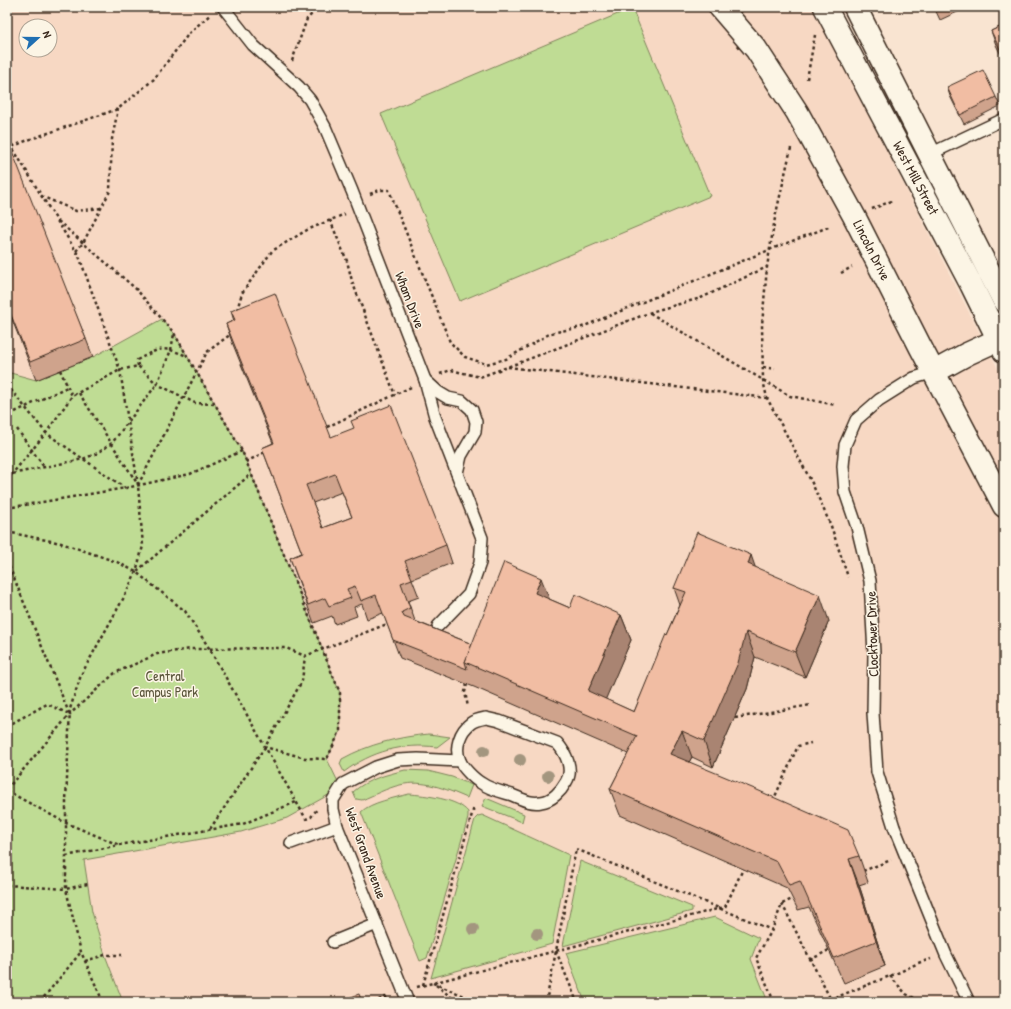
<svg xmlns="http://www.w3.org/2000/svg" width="1011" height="1009" viewBox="0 0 1011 1009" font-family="'Patrick Hand',sans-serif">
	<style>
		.built { fill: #f7d8c3; fill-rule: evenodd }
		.green { fill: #bfdc94; stroke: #7d8359 }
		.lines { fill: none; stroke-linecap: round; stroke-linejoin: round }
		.service-casing { stroke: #3b2a1e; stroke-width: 14 }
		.minor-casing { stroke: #3b2a1e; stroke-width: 25 }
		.tertiary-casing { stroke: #3b2a1e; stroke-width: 25 }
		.secondary-casing { stroke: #3b2a1e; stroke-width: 25 }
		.path { stroke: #3b2a1e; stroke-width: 2.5; stroke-dasharray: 3 3; stroke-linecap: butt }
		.service { stroke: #fcf5e5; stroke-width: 11 }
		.minor { stroke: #fcf5e5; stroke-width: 22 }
		.tertiary { stroke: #fcf5e5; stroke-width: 22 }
		.secondary { stroke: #fcf5e5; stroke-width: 22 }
		.tree { fill: #a3967f }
		.wall { fill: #cfa38c; stroke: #3b2a1e; fill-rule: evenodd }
		.shaded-wall { fill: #a98472; stroke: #3b2a1e }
		.building { fill: #f1bda3; stroke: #3b2a1e; fill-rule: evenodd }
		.labels { text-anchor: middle; stroke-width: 3; stroke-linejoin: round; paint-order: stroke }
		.street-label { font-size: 14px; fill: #3b2a1e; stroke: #fcf5e5 }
		.park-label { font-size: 14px; fill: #5c563c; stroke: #fcf5e5 }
	</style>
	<rect width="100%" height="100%" fill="#f9e4d1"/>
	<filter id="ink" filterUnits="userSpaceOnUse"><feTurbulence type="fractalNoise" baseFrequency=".025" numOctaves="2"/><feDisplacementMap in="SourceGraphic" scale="8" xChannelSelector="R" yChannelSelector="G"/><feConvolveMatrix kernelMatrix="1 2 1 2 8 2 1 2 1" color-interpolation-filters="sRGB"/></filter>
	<g filter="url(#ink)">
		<path class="built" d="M 7,7 L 813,7 L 1004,381 L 1004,1002 L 7,1002 ZM 26,26 L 50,26 L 50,50 L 26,50 Z"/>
		<g class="green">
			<polygon points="632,8 710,196 460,301 381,114"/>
			<polygon points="162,319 174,333 242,451 340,693 340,731 327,759 341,788 287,818 241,832 84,860 92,912 105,955 123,1002 7,1002 7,372 36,380 93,357"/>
			<path d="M 429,734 L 450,737 L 437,747 C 403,743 372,751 344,772 L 340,764 L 342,759 C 369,744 398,737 429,734 Z"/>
			<path d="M 405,770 L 428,771 L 452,777 L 472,785 L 467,798 C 446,789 423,779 400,785 C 387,788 374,795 362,800 L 356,799 L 353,792 C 367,779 386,775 405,770 Z"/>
			<path d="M 409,794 C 425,795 458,799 468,812 L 468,818 L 427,958 L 420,961 L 361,812 C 371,802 395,798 409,794 Z"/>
			<polygon points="486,798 524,814 522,822 482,806"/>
			<polygon points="482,815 569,855 552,944 431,978 475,819 478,816"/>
			<polygon points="580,861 692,907 692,911 563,946"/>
			<polygon points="715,917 759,938 751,959 768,1002 597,1002 594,1001 593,1002 585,1002 566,953"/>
		</g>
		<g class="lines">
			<g class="service-casing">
				<g id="service">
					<polyline points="223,7 253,45 299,87 310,100 325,127 352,191 425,380 435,417 482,538 480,563 469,594 438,626"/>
					<polyline points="930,154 1004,119"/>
					<polyline points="934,372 914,378 879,400 856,420 845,445 843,466 845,492 857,527 870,581 874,653 873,713 877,772 894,827 939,938 946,955 969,1002"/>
					<polyline points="425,380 438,392 448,398 462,401 472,410 476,422 475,432 461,456 457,473"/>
					<path d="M 486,718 L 499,721 L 557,743 C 566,753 574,770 566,782 C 561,791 552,801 541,802 C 530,804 522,799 512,795 C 502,792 489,789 481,783 C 474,779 463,768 460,761 C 454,748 460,731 471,723 C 475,720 481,719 486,718 Z"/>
					<polyline points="291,843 337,826"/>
					<polyline points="333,942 377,924"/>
					<polyline points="408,1002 337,826 333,809 333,800 343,784 376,767 398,760 418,759 460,761"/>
				</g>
			</g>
			<g class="minor-casing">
				<polyline id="minor" points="934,372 967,354 1004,337"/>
			</g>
			<g class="tertiary-casing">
				<polyline id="tertiary" points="720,7 756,49 797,112 854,216 921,348 1004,506"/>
			</g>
			<g class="secondary-casing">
				<g id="secondary">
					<polyline points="825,7 971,284 1004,351"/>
					<polyline points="855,7 1004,301"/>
				</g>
			</g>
			<g class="path">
				<polyline points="292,61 307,19 319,7"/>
				<polyline points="807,79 815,35"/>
				<polyline points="7,126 12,147 41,195 79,256 120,370 138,485 143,546 136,572 123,599 81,675 70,709 66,802 66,889 81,952 103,1002"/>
				<polyline points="791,148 775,218 767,267 762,325 763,380 767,398 811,481 831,526 848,577"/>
				<polyline points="7,149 28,140 118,109 154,79 190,32 211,14"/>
				<polyline points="370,194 379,190 389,190 450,342 465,357 486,364 506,359 551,333 582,327 769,250 831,226"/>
				<polyline points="41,196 76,211 101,208"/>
				<polyline points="872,209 894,200"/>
				<polyline points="330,220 347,261 352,281 395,395"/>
				<polyline points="58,221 136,289 174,333 242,451 340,693 340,731 327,759 305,758 265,747"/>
				<polyline points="76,251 83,243 110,191 112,139 118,109"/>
				<polyline points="841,273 852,267"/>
				<polyline points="237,310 242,293 272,251 307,230 345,214"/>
				<polyline points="650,313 790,396 836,405"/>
				<path d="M 138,366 L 137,360 C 161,347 162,346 187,356"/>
				<polyline points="508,367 767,398"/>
				<polyline points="763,367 775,369"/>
				<polyline points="60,370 72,396"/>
				<polyline points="440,374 451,370 480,377 521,362 654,311 701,298 767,267"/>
				<polyline points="7,385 46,433 125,488"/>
				<polyline points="79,393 137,483"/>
				<polyline points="15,412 67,387"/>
				<polyline points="327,427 411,387"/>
				<polyline points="17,429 44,467"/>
				<polyline points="246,462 265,452"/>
				<polyline points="7,475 83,459 98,453 112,443 157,384 171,350 174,334"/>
				<polyline points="7,480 46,433 72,396 120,370 138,366 157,384 195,403 215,404"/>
				<polyline points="138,485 207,352 231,334"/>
				<polyline points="7,508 126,488 190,474 242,451"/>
				<polyline points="7,532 61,543 117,562 136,572 185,611 209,648 306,819 311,817 318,808"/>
				<polyline points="7,561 69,713"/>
				<polyline points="137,571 251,474"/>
				<polyline points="467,684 465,692 468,707"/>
				<polyline points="735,718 811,705"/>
				<polyline points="7,726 47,704 69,714"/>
				<polyline points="7,789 70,714 115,673 157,654 191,649 286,648 305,656 387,624"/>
				<polyline points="7,791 66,823 119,845"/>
				<polyline points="773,801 798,746 811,743"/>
				<polyline points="210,829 265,747 302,681 305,656"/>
				<polyline points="66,856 119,845 243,824 296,802"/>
				<polyline points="863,871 891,860"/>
				<polyline points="7,885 66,889 88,884"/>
				<polyline points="782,904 832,1002"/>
				<polyline points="556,951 577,1002"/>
				<polyline points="810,960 829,950"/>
				<polyline points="85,961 105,955 122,955"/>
				<polyline points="890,976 906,994 922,1002"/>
				<polyline points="433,983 479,1002"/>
				<polyline points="423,985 474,807"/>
				<polyline points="436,985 457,1002"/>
				<polyline points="417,987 725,907 743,869"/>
				<polyline points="40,1002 81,952"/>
				<polyline points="373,1002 389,996"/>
				<polyline points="546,1002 576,849 772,930"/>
				<polyline points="774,1002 756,958 772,930 782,904 792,899"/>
				<polyline points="824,1002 900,972 918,963 931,959"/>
			</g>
			<use href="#service" class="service"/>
			<use href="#minor" class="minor"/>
			<use href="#tertiary" class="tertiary"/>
			<use href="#secondary" class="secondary"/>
		</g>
		<g class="tree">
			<circle cx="484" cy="751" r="6"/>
			<circle cx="520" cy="760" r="6"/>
			<circle cx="548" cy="776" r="6"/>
			<circle cx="473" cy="929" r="6"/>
			<circle cx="537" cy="934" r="6"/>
		</g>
		<g class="wall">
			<polygon points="934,7 968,7 940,20"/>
			<polygon points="1004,25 1004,61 996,45 991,31"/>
			<polygon points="947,87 996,97 1000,106 964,124 950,96"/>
			<polygon points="7,147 86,339 93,357 36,380 7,307"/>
			<path d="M 231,311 L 331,437 L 446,545 L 452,563 L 412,579 L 419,597 L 408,601 L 415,621 L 472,644 L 549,599 L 570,608 L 621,615 L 631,640 L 605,699 L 634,712 L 680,605 L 674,588 L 755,567 L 829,621 L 805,677 L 755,657 L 747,689 L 713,767 L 692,757 L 689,762 L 859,856 L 868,882 L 859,885 L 885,966 L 844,983 L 809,907 L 798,910 L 787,888 L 620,815 L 610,789 L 628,754 L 474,687 L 400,658 L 383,613 L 367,619 L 362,604 L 354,607 L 357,616 L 335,624 L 332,616 L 314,623 L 290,558 L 302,553 L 262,448 L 273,443 L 232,342 L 226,324 L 234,321 ZM 342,492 L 352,517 L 323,528 L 313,503 Z"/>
		</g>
		<g class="shaded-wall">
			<polygon points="751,555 760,581 748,564"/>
			<polygon points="541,578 551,603 535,593"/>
			<polygon points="820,595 829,621 805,677 795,652"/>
			<polygon points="621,615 631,640 598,717 588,691"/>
			<polygon points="746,632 755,657 747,689 713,767 704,741"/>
			<polygon points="682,731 692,757 679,780 670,754"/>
			<polygon points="849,859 859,885 885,966 876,941"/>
		</g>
		<g class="building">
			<polygon points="1004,25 1004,57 991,31"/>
			<polygon points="983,70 996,97 960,115 947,87"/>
			<polygon points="10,146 86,339 30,362 7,305 7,147"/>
			<path d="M 275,293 L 331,437 L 354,428 L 351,421 L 391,405 L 446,545 L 405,561 L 412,579 L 401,583 L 410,608 L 402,612 L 404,617 L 472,644 L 465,662 L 467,669 L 393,640 L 376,595 L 361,601 L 355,586 L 347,589 L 351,598 L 329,606 L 325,598 L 308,605 L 290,558 L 302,553 L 262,448 L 274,443 L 226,324 L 235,320 L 231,311 ZM 335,474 L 352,517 L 323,528 L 306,485 Z"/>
			<polygon points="697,532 751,555 748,564 820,595 795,652 746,632 738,663 704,741 682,731 670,754 757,790 848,830 859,856 849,859 876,941 834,958 800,881 789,885 777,862 610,789 637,736 465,662 504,562 541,578 535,593 570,608 575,594 621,615 588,691 634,712 666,634 667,635 686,592 674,588"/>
			<polygon points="359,994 362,1002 338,1002"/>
		</g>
	</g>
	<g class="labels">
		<g class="street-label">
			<text transform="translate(916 178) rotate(62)" y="5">West Mill Street</text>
			<text transform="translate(872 250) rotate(63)" y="5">Lincoln Drive</text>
			<text transform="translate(410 300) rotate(69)" y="5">Wham Drive</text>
			<text transform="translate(872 634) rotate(-92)" y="5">Clocktower Drive</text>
			<text transform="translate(366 853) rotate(70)" y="5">West Grand Avenue</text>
		</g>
		<g class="park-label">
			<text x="165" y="681">Central<tspan x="165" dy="16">Campus Park</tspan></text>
		</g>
	</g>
	<rect width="1011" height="1009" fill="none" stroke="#fcf5e5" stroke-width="24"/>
	<rect x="12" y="12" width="987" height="985" fill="none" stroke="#3b2a1e" stroke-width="1.5" filter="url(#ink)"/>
	<g transform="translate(38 38) rotate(69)"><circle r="19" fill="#fcf5e5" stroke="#afa495"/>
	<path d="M0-3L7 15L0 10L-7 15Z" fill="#1f6fb2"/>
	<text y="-6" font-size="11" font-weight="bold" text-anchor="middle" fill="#3b2a1e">N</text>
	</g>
</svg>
